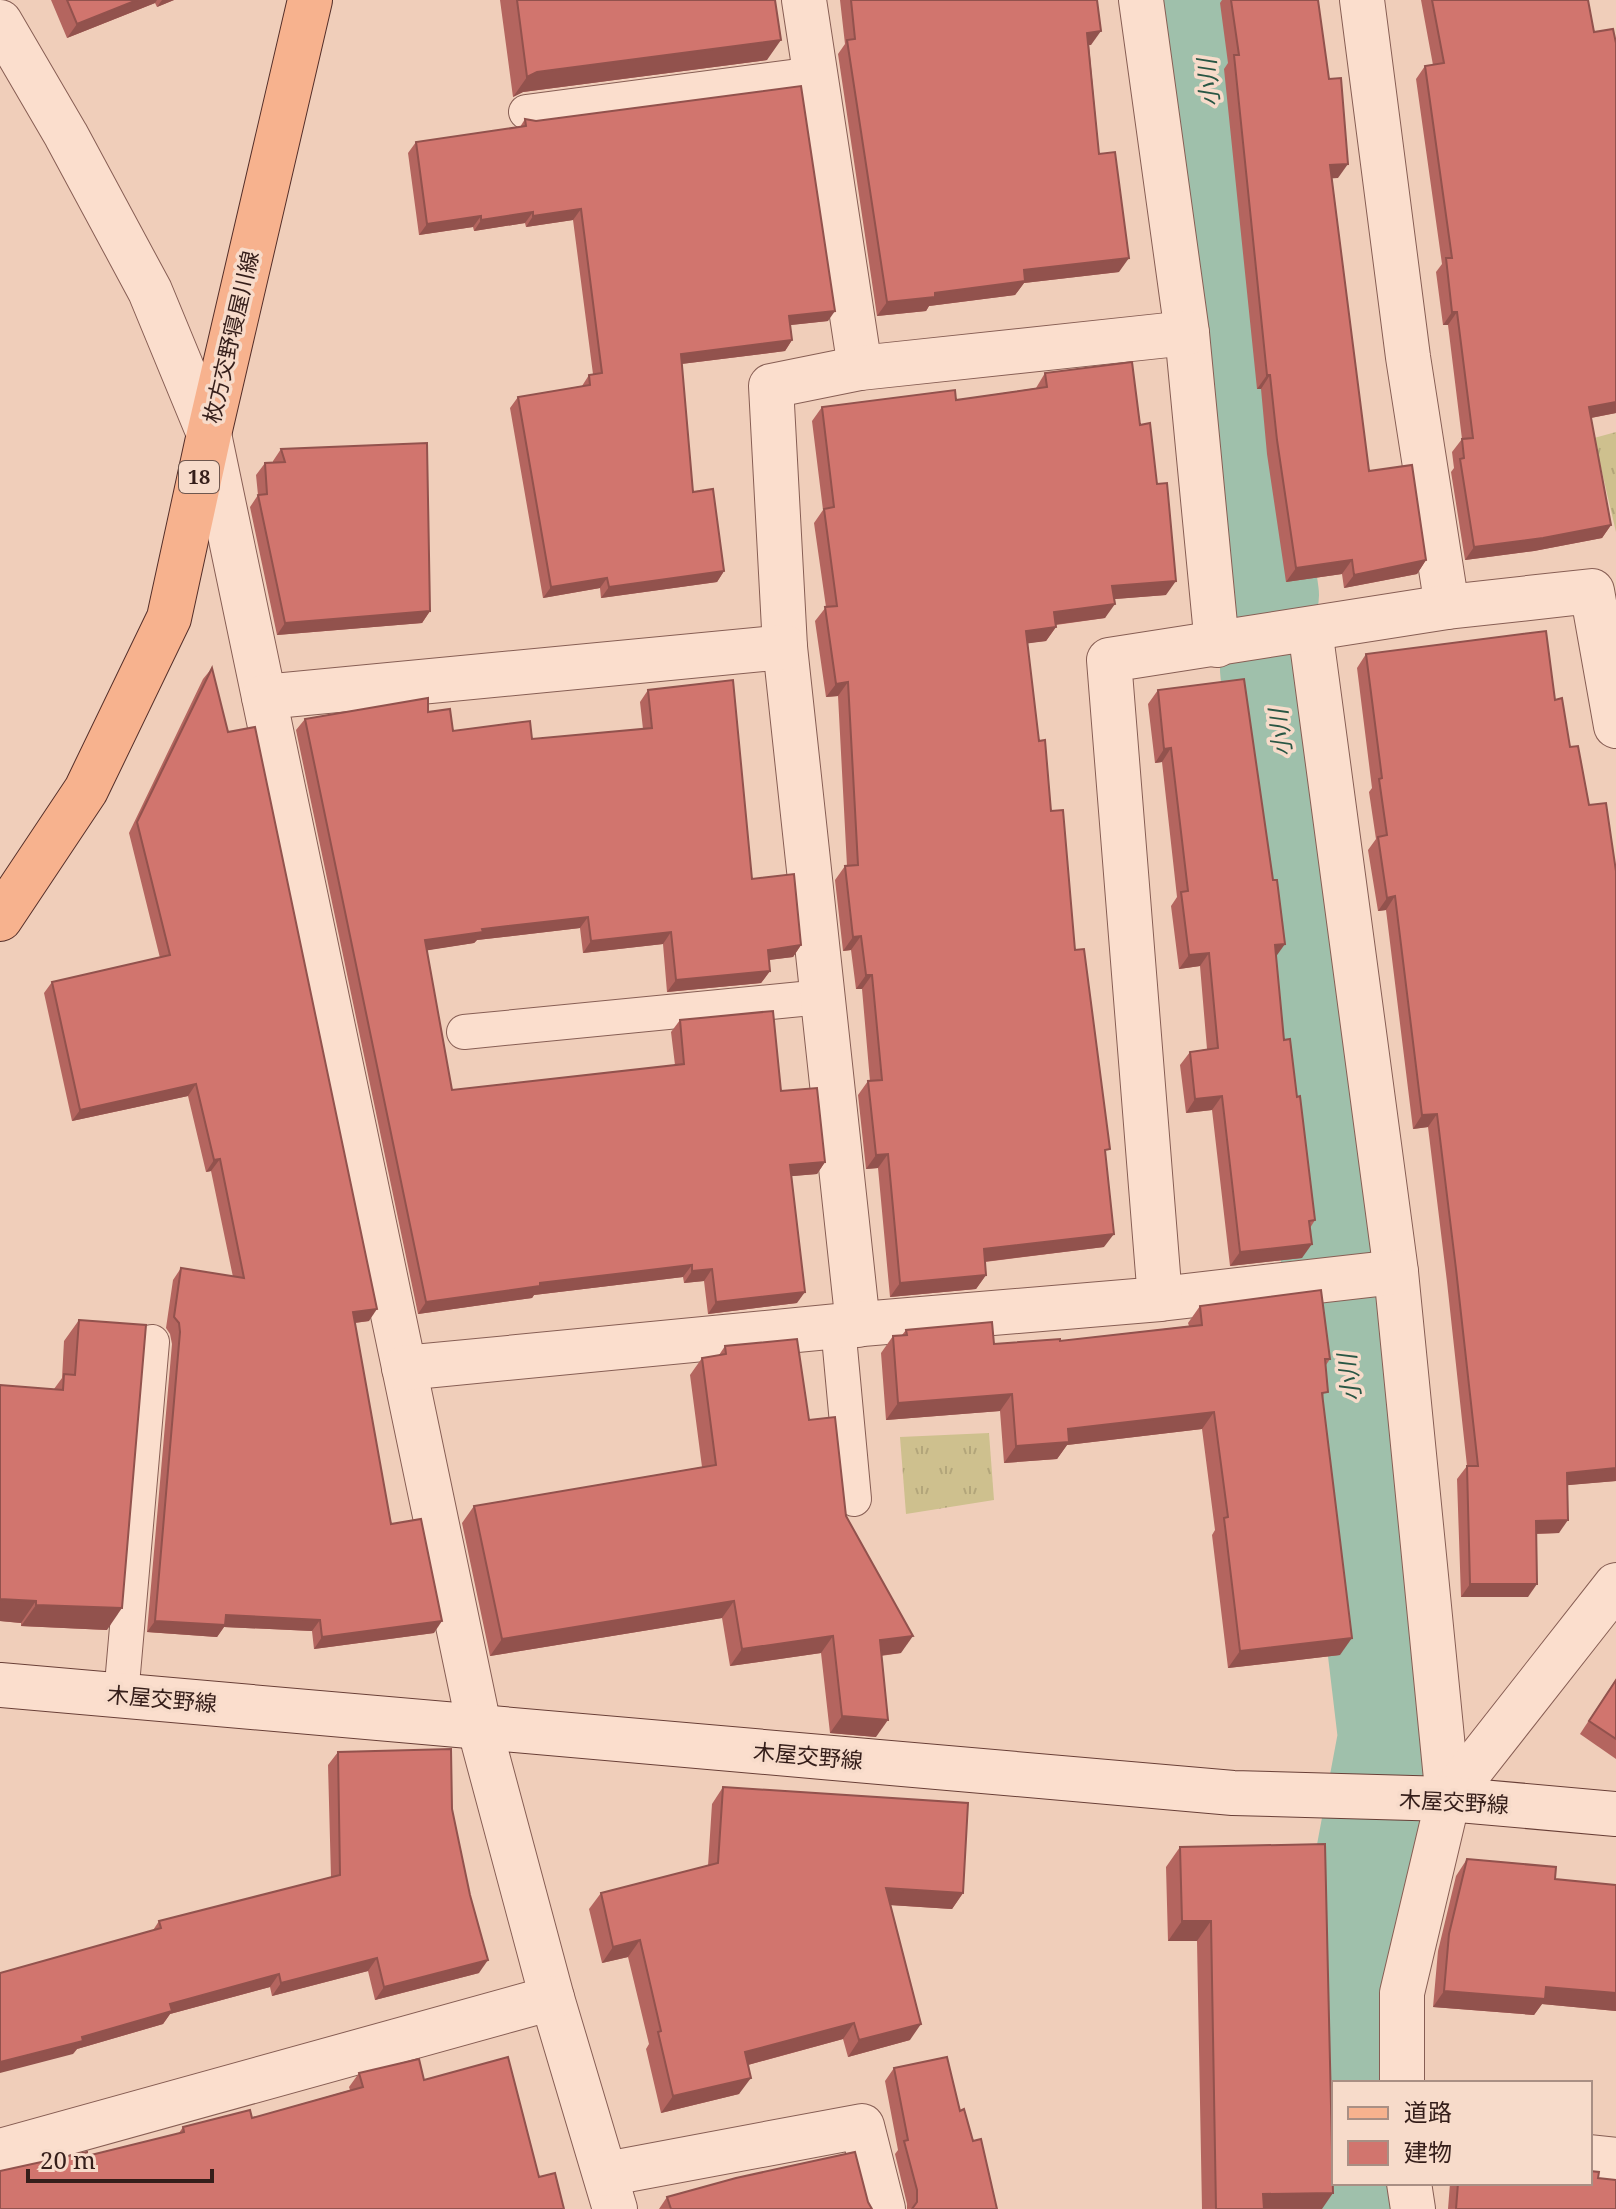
<svg xmlns="http://www.w3.org/2000/svg" width="1616" height="2209" viewBox="0 0 1616 2209" font-family="'Noto Serif','Noto Sans JP',serif">
	<style>
		.park { fill: url(#park-tufts) }
		.lines { fill: none; stroke-linecap: round; stroke-linejoin: round }
		.river { stroke: #9fc0ab; stroke-width: 110 }
		.lane-casing { stroke: #875e54; stroke-width: 36 }
		.street-casing { stroke: #875e54; stroke-width: 46 }
		.secondary-casing { stroke: #693f37; stroke-width: 46 }
		.primary-casing { stroke: #542e29; stroke-width: 46 }
		.lane { stroke: #fbdecd; stroke-width: 34 }
		.street { stroke: #fbdecd; stroke-width: 44 }
		.secondary { stroke: #fbdecd; stroke-width: 44 }
		.primary { stroke: #f7b28e; stroke-width: 44 }
		.wall { fill: #b4655f }
		.shaded-wall { fill: #92524d }
		.building { fill: #d1756e; stroke: #92524d; stroke-width: 2 }
		.labels { text-anchor: middle; stroke-width: 7; stroke-linejoin: round; paint-order: stroke }
		.shield { fill: #f7dbca; stroke: #6f574f; stroke-width: 2 }
		.shield-label { font-size: 20px; font-weight: bold; fill: #351e1a }
		.street-label { font-size: 22px; fill: #351e1a; stroke: #f7dbca }
		.water-label { font-size: 24px; font-style: italic; fill: #285644; stroke: #f7dbca }
	</style>
	<defs>
		<pattern id="park-tufts" width="24" height="20" patternUnits="userSpaceOnUse" patternTransform="scale(2)"><rect width="24" height="20" fill="#cec08e"/><path d="M3 7l-1-3M5 7V3M7 7l1-3M15 17l-1-3M17 17v-4M19 17l1-3" fill="none" stroke="#b2a57a"/></pattern>
	</defs>
	<rect width="100%" height="100%" fill="#f0ceba"/>
	<g class="park">
		<polygon points="1616,432 1616,532 1594,438"/>
		<polygon points="989,1433 994,1500 906,1514 900,1437"/>
	</g>
	<g class="lines">
		<g class="river">
			<polyline points="1201,0 1238,406 1264,595"/>
			<polyline points="1275,669 1320,1125 1393,1737 1365,1887 1346,2013 1356,2083"/>
			<polyline points="1371,2183 1375,2209"/>
		</g>
		<g class="lane-casing">
			<g id="lane">
				<polyline points="526,112 814,74"/>
				<polyline points="464,1032 822,997"/>
				<polyline points="838,1326 854,1499"/>
				<polyline points="121,1696 152,1342"/>
			</g>
		</g>
		<g class="street-casing">
			<g id="street">
				<polyline points="804,0 860,368 771,386 785,647 858,1325"/>
				<polyline points="1141,0 1187,333 1217,645"/>
				<polyline points="1362,0 1408,357 1447,607"/>
				<polyline points="0,22 66,135 150,291 209,434 479,1726 552,1998 615,2209"/>
				<polyline points="860,368 1187,333"/>
				<polyline points="1310,629 1396,1272 1448,1799 1402,1993 1402,2083"/>
				<polyline points="264,697 785,647"/>
				<polyline points="1160,1299 1396,1272"/>
				<polyline points="404,1368 838,1326 1160,1299 1109,660 1447,607 1592,591 1616,726"/>
				<polyline points="1448,1799 1616,1585"/>
				<polyline points="0,2151 552,1998"/>
				<polyline points="1590,2157 1616,2160"/>
				<polyline points="606,2174 862,2126 883,2209"/>
				<polyline points="1409,2183 1413,2209"/>
			</g>
		</g>
		<g class="secondary-casing">
			<polyline id="secondary" points="0,1685 1233,1793 1448,1799 1616,1814"/>
		</g>
		<g class="primary-casing">
			<polyline id="primary" points="0,919 86,790 169,618 209,434 310,0"/>
		</g>
		<use href="#lane" class="lane"/>
		<use href="#street" class="street"/>
		<use href="#secondary" class="secondary"/>
		<use href="#primary" class="primary"/>
	</g>
	<g class="wall">
		<polygon points="51,0 174,0 157,7 155,3 67,38"/>
		<polygon points="500,0 775,0 767,60 523,92 513,97"/>
		<polygon points="840,0 1097,0 1091,45 1089,45 1099,154 1119,272 1024,283 1015,295 929,306 926,311 877,316 838,54 845,44"/>
		<polygon points="1222,0 1318,0 1338,178 1332,178 1369,471 1426,560 1417,574 1344,588 1342,574 1286,582 1267,454 1261,389 1257,389 1224,69 1228,63 1220,3"/>
		<polygon points="1421,0 1588,0 1594,32 1616,43 1616,413 1591,418 1611,525 1602,538 1534,551 1465,560 1451,472 1454,468 1452,452 1462,439 1448,325 1443,325 1436,272 1442,264 1416,79 1425,66 1433,65"/>
		<polygon points="525,119 828,321 790,325 792,340 785,351 681,364 693,492 724,571 717,582 601,598 600,588 543,598 510,408 518,397 582,386 589,375 593,374 573,220 526,227 525,223 474,231 473,227 419,235 408,153 416,142 520,127"/>
		<polygon points="1045,373 1140,425 1166,595 1114,599 1105,618 1056,625 1056,627 1046,641 1027,643 1039,741 1075,950 1105,1156 1104,1247 985,1262 986,1275 976,1289 890,1297 878,1168 866,1169 858,1095 868,1081 870,1081 862,989 856,989 851,950 843,951 835,880 845,866 847,866 838,696 826,697 815,621 826,607 814,523 823,510 812,421 822,407 956,400 1036,388"/>
		<polygon points="281,449 430,611 422,623 277,635 250,507 258,495 256,475 265,463 273,462 273,461"/>
		<polygon points="1366,654 1555,700 1589,805 1616,871 1616,1481 1567,1485 1559,1533 1536,1534 1528,1597 1461,1597 1457,1479 1467,1466 1447,1282 1428,1127 1413,1129 1386,910 1378,911 1368,850 1376,839 1369,792 1372,788 1357,668"/>
		<polygon points="212,668 369,1321 355,1323 391,1524 434,1633 314,1649 312,1631 224,1627 217,1637 147,1632 172,1344 170,1334 166,1328 173,1280 181,1268 233,1277 211,1171 206,1172 188,1096 72,1121 44,993 52,982 160,958 129,833 203,679"/>
		<polygon points="648,690 752,879 801,945 793,957 769,960 770,971 761,983 667,992 663,944 583,953 580,928 477,940 474,943 427,950 452,1090 675,1065 671,1032 680,1020 781,1091 825,1162 817,1174 792,1176 797,1303 708,1314 704,1281 684,1283 683,1277 534,1295 532,1298 418,1314 296,730 305,719 428,712 453,731 532,739 643,729 640,702"/>
		<polygon points="1158,690 1276,956 1284,1040 1297,1097 1315,1220 1310,1228 1302,1258 1230,1266 1212,1110 1186,1113 1180,1065 1190,1052 1207,1049 1200,966 1179,969 1171,906 1177,897 1162,762 1155,763 1148,704"/>
		<polygon points="1200,1306 1330,1359 1326,1365 1323,1400 1340,1655 1228,1668 1212,1535 1215,1530 1202,1429 1067,1445 1057,1459 1004,1463 1000,1411 886,1420 881,1353 893,1336 902,1335 906,1330 994,1344 1060,1341 1189,1326 1188,1323"/>
		<polygon points="79,1320 107,1630 21,1626 21,1623 0,1621 0,1385 54,1389 62,1378 64,1341"/>
		<polygon points="725,1346 809,1420 901,1653 881,1656 876,1737 830,1733 821,1653 730,1666 722,1618 490,1656 462,1523 474,1506 702,1467 690,1375 702,1358 719,1355"/>
		<polygon points="1616,1679 1616,1759 1580,1734"/>
		<polygon points="338,1752 452,1809 479,1973 375,2000 368,1971 272,1996 270,1987 170,2014 163,2024 77,2049 73,2054 159,1921 331,1877 328,1765"/>
		<polygon points="723,1787 963,1893 952,1909 890,1905 910,2040 848,2057 843,2039 748,2065 739,2094 661,2113 646,2049 649,2044 628,1957 602,1963 589,1909 601,1893 708,1866 712,1804"/>
		<polygon points="1325,1844 1322,2209 1202,2209 1197,1941 1168,1941 1166,1867 1180,1847"/>
		<polygon points="1467,1859 1555,1879 1616,1885 1616,2011 1542,2004 1534,2015 1433,2007 1438,1951 1456,1876"/>
		<polygon points="894,2068 960,2111 973,2141 997,2209 907,2209 907,2204 895,2154 898,2150 885,2081"/>
		<polygon points="359,2073 424,2080 539,2177 564,2209 179,2133 183,2127 252,2118 350,2090 349,2087"/>
		<polygon points="1598,2178 1616,2209 1448,2209 1450,2183 1590,2183"/>
		<polygon points="667,2197 868,2202 872,2209 659,2209"/>
	</g>
	<g class="shaded-wall">
		<polygon points="137,0 157,0 155,3 67,38 77,24"/>
		<polygon points="162,0 174,0 157,7"/>
		<polygon points="1101,31 1091,45 1078,46 1087,33"/>
		<polygon points="781,40 767,60 523,92 513,97 527,77 537,72"/>
		<polygon points="1348,164 1338,178 1321,179 1330,165"/>
		<polygon points="581,209 573,220 526,227 533,216"/>
		<polygon points="533,212 525,223 474,231 481,220"/>
		<polygon points="481,216 473,227 419,235 427,224"/>
		<polygon points="1129,258 1119,272 1024,283 1015,295 929,306 926,311 877,316 887,302 1024,270"/>
		<polygon points="835,311 828,321 782,326 789,316"/>
		<polygon points="1452,312 1457,312 1448,325 1443,325"/>
		<polygon points="792,340 785,351 673,365 681,354"/>
		<polygon points="1267,375 1270,375 1261,389 1257,389"/>
		<polygon points="1616,402 1616,413 1580,420 1589,407"/>
		<polygon points="1611,525 1602,538 1534,551 1465,560 1474,547"/>
		<polygon points="1352,560 1342,574 1286,582 1296,568"/>
		<polygon points="1426,560 1417,574 1344,588 1354,575"/>
		<polygon points="724,571 717,582 601,598 609,587"/>
		<polygon points="607,578 600,588 543,598 551,587"/>
		<polygon points="1176,581 1166,595 1103,600 1112,586"/>
		<polygon points="1115,604 1105,618 1044,626 1054,612"/>
		<polygon points="430,611 422,623 277,635 285,623"/>
		<polygon points="1056,627 1046,641 1016,645 1026,631"/>
		<polygon points="848,682 838,696 826,697 836,684"/>
		<polygon points="1171,748 1162,762 1155,763 1164,749"/>
		<polygon points="1395,896 1386,910 1378,911 1387,898"/>
		<polygon points="588,917 580,928 477,940 474,943 417,952 425,940 482,929"/>
		<polygon points="671,932 663,944 583,953 591,941"/>
		<polygon points="861,936 851,950 843,951 853,937"/>
		<polygon points="1285,944 1275,958 1275,945"/>
		<polygon points="801,945 793,957 759,961 768,950"/>
		<polygon points="1209,953 1200,966 1179,969 1189,955"/>
		<polygon points="770,971 761,983 667,992 676,980"/>
		<polygon points="866,975 872,975 862,989 856,989"/>
		<polygon points="196,1084 188,1096 72,1121 80,1110"/>
		<polygon points="1222,1096 1212,1110 1186,1113 1195,1099"/>
		<polygon points="1437,1114 1428,1127 1413,1129 1422,1115"/>
		<polygon points="888,1154 878,1168 866,1169 876,1155"/>
		<polygon points="220,1159 211,1171 206,1172 214,1160"/>
		<polygon points="825,1162 817,1174 782,1177 790,1165"/>
		<polygon points="1114,1234 1104,1247 974,1263 984,1249"/>
		<polygon points="1312,1244 1302,1258 1230,1266 1240,1252"/>
		<polygon points="692,1265 683,1277 534,1295 532,1298 418,1314 426,1302 540,1283"/>
		<polygon points="712,1269 704,1281 684,1283 692,1271"/>
		<polygon points="986,1275 976,1289 890,1297 900,1283"/>
		<polygon points="805,1292 797,1303 708,1314 716,1302"/>
		<polygon points="377,1309 369,1321 345,1324 353,1312"/>
		<polygon points="1012,1394 1000,1411 886,1420 898,1403"/>
		<polygon points="1214,1412 1202,1429 1067,1445 1057,1459 1004,1463 1016,1446 1068,1429"/>
		<polygon points="1616,1468 1616,1481 1558,1486 1567,1473"/>
		<polygon points="1568,1520 1559,1533 1527,1534 1536,1521"/>
		<polygon points="1470,1584 1537,1584 1528,1597 1461,1597"/>
		<polygon points="0,1599 36,1601 21,1623 0,1621"/>
		<polygon points="734,1601 722,1618 490,1656 502,1639"/>
		<polygon points="36,1605 122,1608 107,1630 21,1626"/>
		<polygon points="226,1615 320,1620 312,1631 224,1627 217,1637 147,1632 155,1621"/>
		<polygon points="442,1621 434,1633 314,1649 322,1637"/>
		<polygon points="833,1636 821,1653 730,1666 742,1649"/>
		<polygon points="913,1636 901,1653 868,1657 880,1640"/>
		<polygon points="1352,1638 1340,1655 1228,1668 1240,1651"/>
		<polygon points="842,1716 888,1720 876,1737 830,1733"/>
		<polygon points="886,1888 963,1893 952,1909 874,1904"/>
		<polygon points="1182,1921 1211,1921 1197,1941 1168,1941"/>
		<polygon points="640,1940 628,1957 602,1963 613,1947"/>
		<polygon points="377,1958 368,1971 272,1996 281,1983"/>
		<polygon points="488,1960 479,1973 375,2000 384,1987"/>
		<polygon points="279,1974 270,1987 170,2014 163,2024 77,2049 73,2054 0,2073 0,2062 82,2037 170,2004"/>
		<polygon points="1546,1987 1616,1993 1616,2011 1542,2004 1534,2015 1433,2007 1444,1991"/>
		<polygon points="854,2023 843,2039 733,2069 745,2052"/>
		<polygon points="921,2024 910,2040 848,2057 859,2040"/>
		<polygon points="751,2078 739,2094 661,2113 673,2096"/>
		<polygon points="1333,2193 1322,2209 1253,2209 1263,2194"/>
	</g>
	<g class="building">
		<polygon points="67,0 137,0 77,24"/>
		<polygon points="517,0 775,0 781,40 537,72 527,77"/>
		<polygon points="851,0 1097,0 1101,31 1087,33 1099,154 1115,152 1129,258 1024,270 1025,281 935,293 935,297 887,302 847,40 855,39"/>
		<polygon points="1231,0 1318,0 1329,79 1341,78 1348,164 1330,165 1369,471 1412,465 1426,560 1354,575 1352,560 1296,568 1277,440 1270,375 1267,375 1234,55 1239,55"/>
		<polygon points="1432,0 1588,0 1594,32 1613,29 1616,43 1616,402 1589,407 1611,525 1543,538 1474,547 1460,459 1464,458 1462,439 1473,438 1457,312 1452,312 1446,258 1452,258 1425,66 1444,63"/>
		<polygon points="801,86 835,311 789,316 792,340 681,354 693,492 713,489 724,571 609,587 607,578 551,587 518,397 590,385 589,375 602,373 581,209 533,216 533,212 481,220 481,216 427,224 416,142 526,126 525,119 536,121"/>
		<polygon points="1132,362 1140,425 1150,423 1157,484 1167,483 1176,581 1112,586 1115,604 1054,612 1056,627 1026,631 1039,741 1045,740 1051,811 1063,810 1075,950 1084,949 1110,1149 1105,1150 1114,1234 984,1249 986,1275 900,1283 888,1154 876,1155 868,1081 882,1080 872,975 866,975 861,936 853,937 845,866 858,865 848,682 836,684 825,607 837,606 824,509 834,507 822,407 955,390 956,400 1047,387 1045,373"/>
		<polygon points="427,443 430,611 285,623 258,495 267,494 265,463 285,462 281,449"/>
		<polygon points="1546,631 1555,700 1562,698 1570,747 1578,746 1589,805 1606,803 1616,871 1616,1468 1567,1473 1568,1520 1536,1521 1537,1584 1470,1584 1467,1466 1478,1466 1456,1269 1437,1114 1422,1115 1395,896 1387,898 1378,837 1387,835 1379,779 1382,778 1366,654"/>
		<polygon points="212,668 228,732 255,727 377,1309 353,1312 391,1524 421,1519 442,1621 322,1637 320,1620 226,1615 225,1625 155,1621 180,1332 179,1323 174,1317 181,1268 244,1278 220,1159 214,1160 196,1084 80,1110 52,982 170,955 137,822"/>
		<polygon points="1244,679 1273,880 1277,880 1285,944 1275,945 1284,1040 1290,1039 1297,1097 1300,1096 1315,1220 1309,1221 1312,1244 1240,1252 1222,1096 1195,1099 1190,1052 1218,1048 1209,953 1189,955 1181,892 1188,891 1171,748 1164,749 1158,690"/>
		<polygon points="733,680 752,879 794,874 801,945 768,950 770,971 676,980 671,932 591,941 588,917 482,929 483,932 425,940 452,1090 684,1064 680,1020 773,1011 781,1091 817,1088 825,1162 790,1165 805,1292 716,1302 712,1269 692,1271 692,1265 540,1283 540,1286 426,1302 305,719 428,698 428,712 450,709 453,731 530,721 532,739 652,728 648,690"/>
		<polygon points="1321,1290 1330,1359 1325,1359 1328,1392 1322,1393 1352,1638 1240,1651 1224,1518 1228,1517 1214,1412 1068,1429 1069,1442 1016,1446 1012,1394 898,1403 893,1336 907,1335 906,1330 992,1322 994,1344 1060,1339 1060,1341 1202,1325 1200,1306"/>
		<polygon points="79,1320 146,1325 122,1608 36,1605 36,1601 0,1599 0,1385 63,1390 64,1374 75,1375"/>
		<polygon points="797,1339 809,1420 835,1417 846,1516 913,1636 880,1640 888,1720 842,1716 833,1636 742,1649 734,1601 502,1639 474,1506 716,1465 702,1358 726,1354 725,1346"/>
		<polygon points="1616,1680 1616,1739 1589,1721"/>
		<polygon points="451,1749 452,1809 470,1895 488,1960 384,1987 377,1958 281,1983 279,1974 170,2004 172,2011 82,2037 83,2041 0,2062 0,1973 161,1928 159,1921 340,1875 338,1752"/>
		<polygon points="723,1787 968,1803 963,1893 886,1888 921,2024 859,2040 854,2023 745,2052 751,2078 673,2096 658,2032 661,2031 640,1940 613,1947 601,1893 718,1863"/>
		<polygon points="1325,1844 1333,2193 1263,2194 1264,2209 1216,2209 1211,1921 1182,1921 1180,1847"/>
		<polygon points="1467,1859 1556,1867 1555,1879 1616,1885 1616,1993 1546,1987 1545,1999 1444,1991 1449,1934"/>
		<polygon points="508,2057 539,2177 555,2173 564,2209 0,2209 0,2171 87,2152 87,2156 184,2132 183,2127 250,2110 252,2118 363,2087 359,2073 419,2059 424,2080"/>
		<polygon points="947,2057 960,2111 964,2109 973,2141 981,2139 997,2209 912,2209 917,2202 917,2190 904,2141 908,2140 894,2068"/>
		<polygon points="855,2152 868,2202 872,2209 671,2209 667,2197 736,2178"/>
		<polygon points="1590,2171 1599,2172 1598,2178 1616,2180 1616,2209 1456,2209 1458,2183 1590,2183"/>
	</g>
	<g class="labels">
		<rect class="shield" x="179" y="461" width="40" height="32" rx="6"/>
		<g class="shield-label">
			<text x="199" y="484">18</text>
		</g>
		<g class="street-label">
			<text transform="translate(231 337) rotate(-77)" y="8">枚方交野寝屋川線</text>
			<text transform="translate(162 1699) rotate(5)" y="8">木屋交野線</text>
			<text transform="translate(808 1756) rotate(5)" y="8">木屋交野線</text>
			<text transform="translate(1454 1802) rotate(3)" y="8">木屋交野線</text>
		</g>
		<g class="water-label">
			<text transform="translate(1209 83) rotate(-95)" y="8">小川</text>
			<text transform="translate(1281 733) rotate(-96)" y="8">小川</text>
			<text transform="translate(1350 1378) rotate(-97)" y="8">小川</text>
		</g>
	</g>
	<rect x="1332" y="2081" width="260" height="104" fill="#f7dbca" stroke="#a98f84" stroke-width="2"/>
	<rect x="1348" y="2107" width="40" height="12" fill="#f7b28e" stroke="#a98f84" stroke-width="2"/>
	<text x="1404" y="2121" font-size="24" fill="#351e1a">道路</text>
	<rect x="1348" y="2141" width="40" height="24" fill="#d1756e" stroke="#a98f84" stroke-width="2"/>
	<text x="1404" y="2161" font-size="24" fill="#351e1a">建物</text>
	<path d="M28 2169v12h184v-12" fill="none" stroke="#351e1a" stroke-width="4"/>
	<text x="40" y="2169" font-size="24" fill="#351e1a" stroke="#f7dbca" stroke-width="6" paint-order="stroke">20 m</text>
</svg>
